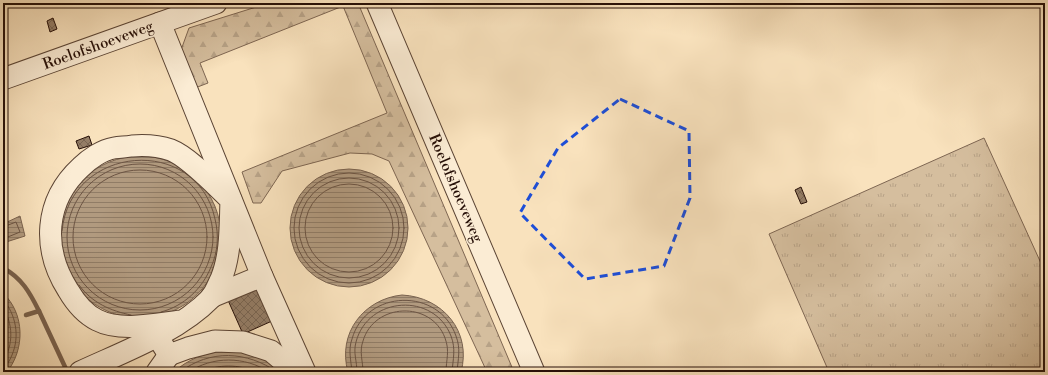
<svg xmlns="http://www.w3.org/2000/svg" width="1048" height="375" viewBox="0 0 1048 375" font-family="'Libre Bodoni',serif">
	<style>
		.grass { fill: url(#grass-tufts); stroke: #7e6652 }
		.forest { fill: url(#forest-firs); stroke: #7e6652 }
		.water { fill: url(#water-rules); stroke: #79624f }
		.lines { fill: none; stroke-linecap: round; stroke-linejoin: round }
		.shore { stroke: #6c5443; stroke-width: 1 }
		.stream { stroke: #79624f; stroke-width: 4.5 }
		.building { fill: url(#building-cross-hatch); stroke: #260f07 }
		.minor-casing { stroke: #5b4434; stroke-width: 23 }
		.minor { stroke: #fbecd4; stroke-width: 21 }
		.marked { fill: none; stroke: #1d4ed8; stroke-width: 3; stroke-dasharray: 8 5; stroke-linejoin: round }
		.labels { text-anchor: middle; stroke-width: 3; stroke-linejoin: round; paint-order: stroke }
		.street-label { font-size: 15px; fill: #260f07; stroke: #fbecd4 }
	</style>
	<defs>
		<pattern id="grass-tufts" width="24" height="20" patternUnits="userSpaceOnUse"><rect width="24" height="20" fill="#d5be9e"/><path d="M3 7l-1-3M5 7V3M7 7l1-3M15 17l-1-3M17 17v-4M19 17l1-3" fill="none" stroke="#b7a287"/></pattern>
		<pattern id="forest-firs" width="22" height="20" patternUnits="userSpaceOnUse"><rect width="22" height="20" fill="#d5be9e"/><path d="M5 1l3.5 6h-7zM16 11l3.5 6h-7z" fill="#b7a287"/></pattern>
		<pattern id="water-rules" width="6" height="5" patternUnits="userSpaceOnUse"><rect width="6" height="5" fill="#b19a7f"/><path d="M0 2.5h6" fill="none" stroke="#907c66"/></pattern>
		<pattern id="building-cross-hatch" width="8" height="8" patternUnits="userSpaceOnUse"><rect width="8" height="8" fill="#947d66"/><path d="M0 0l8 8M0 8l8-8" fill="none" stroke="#796552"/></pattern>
	</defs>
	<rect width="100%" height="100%" fill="#f9e2bd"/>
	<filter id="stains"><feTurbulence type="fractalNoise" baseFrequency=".005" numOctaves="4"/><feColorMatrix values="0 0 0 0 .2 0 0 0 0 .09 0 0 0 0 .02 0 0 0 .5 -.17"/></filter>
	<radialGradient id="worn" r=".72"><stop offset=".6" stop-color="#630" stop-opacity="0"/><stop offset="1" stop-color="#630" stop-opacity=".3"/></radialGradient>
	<polygon class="grass" points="984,138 1045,272 1045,372 829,372 769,234"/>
	<polygon class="forest" points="269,3 358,3 514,372 487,372 389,161 372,154 350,153 282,171 261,203 253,203 242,172 387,113 343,6 200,63 208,83 195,88 181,50 189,28"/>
	<g class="water">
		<circle cx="140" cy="237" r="81"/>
		<circle cx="349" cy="228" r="59"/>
		<polygon points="20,216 25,236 3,243 3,224"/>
		<path d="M 3,293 C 25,314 25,349 7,372 L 3,372 Z"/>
		<path d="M 402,295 C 443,297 472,332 461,372 L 348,372 C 337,333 364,299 402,295 Z"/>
		<path d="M 224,351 C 247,351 265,358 283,372 L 174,372 C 188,359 205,353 224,351 Z"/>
	</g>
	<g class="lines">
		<g class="shore">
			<circle cx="140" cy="237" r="73"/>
			<circle cx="140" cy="237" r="67"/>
			<circle cx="349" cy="228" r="55"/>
			<circle cx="349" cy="228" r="50"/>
			<circle cx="349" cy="228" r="44"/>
			<polyline points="3,227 16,222 20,232 3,239"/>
			<path d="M 62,231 C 70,144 197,134 215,219 C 219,235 218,252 211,267 C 202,289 184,306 161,312"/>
			<path d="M 79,285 C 92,303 111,311 131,315"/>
			<path d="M 3,299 C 16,315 20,336 12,355 C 10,361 5,366 4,372"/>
			<path d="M 3,307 C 13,324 14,344 3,362"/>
			<path d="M 180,372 C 210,349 247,351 277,372"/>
			<path d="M 189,372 C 212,356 245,356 269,372"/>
			<path d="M 201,372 C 218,364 239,364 256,372"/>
			<path d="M 352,372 C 351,360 348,350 352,339 C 366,289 439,287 456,336 C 461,349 458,359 457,372"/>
			<path d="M 357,372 C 357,361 353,353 356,342 C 368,296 434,292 451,336 C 456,349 453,359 452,372"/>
			<path d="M 363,372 C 363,361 359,352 363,341 C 374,303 431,300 445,338 C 450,351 446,360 446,372"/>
		</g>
		<g class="stream">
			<path d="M 3,268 C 22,278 30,293 39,311"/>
			<polyline points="26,315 39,311 66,369"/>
		</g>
	</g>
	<g class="building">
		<polygon points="53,18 57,29 50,32 47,21"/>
		<polygon points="89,136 92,145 79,149 76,141"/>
		<polygon points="801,187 807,202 801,204 795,190"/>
		<polygon points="256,285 272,321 243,334 227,298"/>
	</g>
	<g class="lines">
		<g class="minor-casing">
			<g id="minor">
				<polyline points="377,3 534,372"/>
				<polyline points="160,23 262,276 211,297"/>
				<polyline points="3,79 216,3"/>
				<polyline points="262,276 305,372"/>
				<polyline points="157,336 169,355 188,348 215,341 243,342 271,351 296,372"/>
				<path d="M 80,372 C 123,352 178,332 211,298 C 215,293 218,285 221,279 C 231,255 230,226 231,200 C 217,187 189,157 171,150 C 159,146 144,145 132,146 C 126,147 120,147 114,148 C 102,150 89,159 81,167 C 44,201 42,249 68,290 C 75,302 85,314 97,320 C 120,332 156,324 181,321"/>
				<polyline points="157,372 169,355"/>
			</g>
		</g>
		<use href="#minor" class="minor"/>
	</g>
	<path class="marked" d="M 620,99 L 689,131 L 690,198 L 664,266 L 585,279 L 520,213 L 558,148 Z"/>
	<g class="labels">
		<g class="street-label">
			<text transform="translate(98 45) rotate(-20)" y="5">Roelofshoeveweg</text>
			<text transform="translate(456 188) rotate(67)" y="5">Roelofshoeveweg</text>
		</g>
	</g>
	<rect width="1048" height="375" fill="none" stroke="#f9e2bd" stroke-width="16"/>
	<rect x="4" y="4" width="1040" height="367" fill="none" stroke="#260f07" stroke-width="2"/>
	<rect x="8" y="8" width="1032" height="359" fill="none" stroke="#260f07"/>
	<rect width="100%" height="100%" filter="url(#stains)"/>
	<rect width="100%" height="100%" fill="url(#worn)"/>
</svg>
